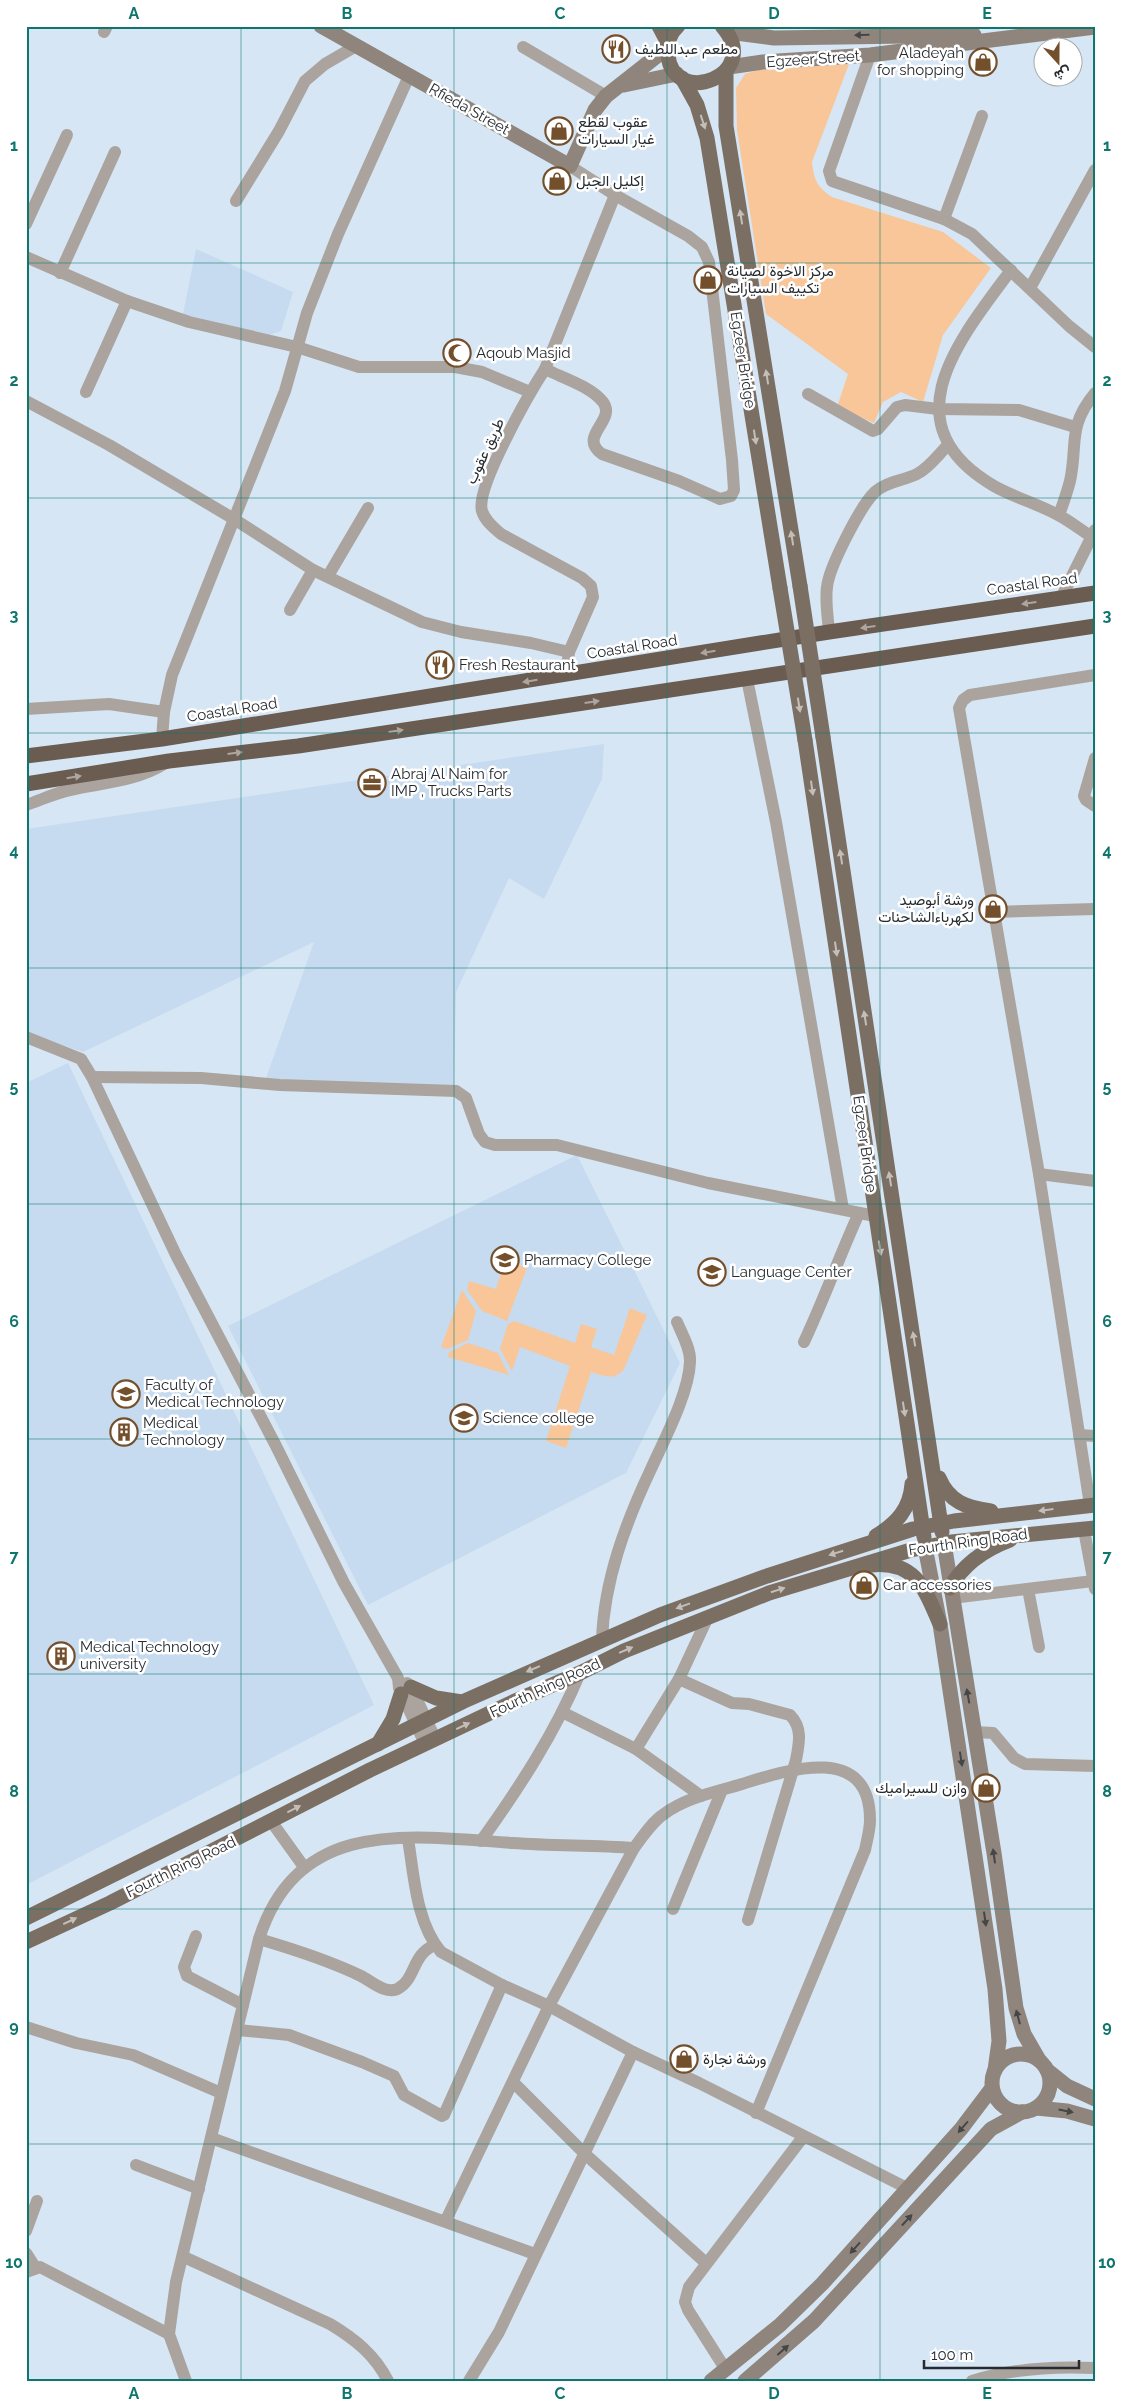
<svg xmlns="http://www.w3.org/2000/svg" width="1121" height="2407" viewBox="0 0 1121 2407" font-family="Raleway,Vazirmatn,sans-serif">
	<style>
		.built { fill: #c6dbef }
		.green { fill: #f9c699 }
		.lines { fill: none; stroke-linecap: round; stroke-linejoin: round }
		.street { stroke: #aba49e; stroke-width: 12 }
		.secondary { stroke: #8f857c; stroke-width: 15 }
		.primary { stroke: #7b6f64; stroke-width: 15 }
		.highway { stroke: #6a5c50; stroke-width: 15 }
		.primary-bridge { stroke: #7b6f64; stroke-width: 15 }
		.oneway { fill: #454647 }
		.oneway2 { fill: #c4beb9 }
		.oneway3 { fill: #ada59f }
		.grid { fill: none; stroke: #0f766e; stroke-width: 1; stroke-opacity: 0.55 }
		.labels { text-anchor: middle; stroke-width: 5; stroke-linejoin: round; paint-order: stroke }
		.poi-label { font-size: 15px; fill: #252b30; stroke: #fff; text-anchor: start }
		.street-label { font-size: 15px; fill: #252b30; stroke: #fff }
		.neatline { fill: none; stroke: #0f766e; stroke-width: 2 }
		.grid-label { font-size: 16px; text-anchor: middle; font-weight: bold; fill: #0f766e }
	</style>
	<rect width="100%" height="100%" fill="#d6e6f5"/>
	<g class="built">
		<polygon points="196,249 293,292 281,331 269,335 182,319"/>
		<polygon points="604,744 602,779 544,899 509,878 456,992 454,1085 265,1081 314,942 83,1052 26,1033 26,829"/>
		<polygon points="68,1063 374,1705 26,1885 26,1083"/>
		<polygon points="577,1155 680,1363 626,1473 368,1605 228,1326"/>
	</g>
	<g class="green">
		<path d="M 849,64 L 812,162 C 814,180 817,187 832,197 L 943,232 L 991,268 L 943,335 L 923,402 L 901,392 L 883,402 L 874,423 L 837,407 L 848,374 L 766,314 L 737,130 L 736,88 L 745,74 L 758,70 Z"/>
		<polygon points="505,1260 527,1268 507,1321 482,1311 467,1290 469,1281 496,1289"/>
		<polygon points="462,1290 476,1311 468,1340 447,1349 441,1347"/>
		<path d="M 630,1308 L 647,1315 L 624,1369 C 615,1381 603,1376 591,1372 L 566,1448 L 546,1441 L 570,1366 L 520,1347 L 512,1371 L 500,1349 L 508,1324 L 514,1321 L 575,1343 L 581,1324 L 597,1329 L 591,1347 L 614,1355 Z"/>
		<polygon points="468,1343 498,1353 509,1375 448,1357 449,1352"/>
	</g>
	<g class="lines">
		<g class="street">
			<polyline points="104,32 107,26"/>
			<polyline points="523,47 606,96"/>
			<polyline points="870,55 829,171 832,181 944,219 972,234 1069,326 1095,347"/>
			<polyline points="236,201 279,131 305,81 325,64 356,46"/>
			<polyline points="944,219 982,116"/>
			<polyline points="26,224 67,135"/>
			<polyline points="26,257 127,301 189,322 297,347 359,367 455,367 482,372 530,392"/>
			<path d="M 1011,270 C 959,340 888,424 994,486 C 1015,498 1039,504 1060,516 C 1071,522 1081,530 1092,537"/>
			<polyline points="60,273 115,152"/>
			<polyline points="1030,288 1095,170"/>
			<path d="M 545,369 C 563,378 590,386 603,402 C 617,421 577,436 602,454 L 679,481 L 720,499 L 731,496 L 734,490 L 732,460 L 709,262 L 702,247 L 688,236 L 615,195 L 570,166"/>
			<polyline points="86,392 127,301"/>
			<polyline points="808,394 873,431 878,429 897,407 905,405 938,409 1019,410 1075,427"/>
			<polyline points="26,401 109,445 234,519 313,570 422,622 461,632 531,643 569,652"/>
			<path d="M 1059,515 C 1063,504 1067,493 1070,481 C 1078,444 1067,427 1095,393"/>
			<polyline points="328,576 368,508"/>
			<polyline points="1061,598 1095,530"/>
			<polyline points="290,610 313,570"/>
			<path d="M 829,632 C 828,617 825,602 827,587 C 829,567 861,505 875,492 C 887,481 903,481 917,474 C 929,468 938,455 948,445"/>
			<path d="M 566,675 L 569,652 L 593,597 L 591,586 L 582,578 L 501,534 C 494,528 485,521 482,511 C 475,488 530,392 545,369 L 615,195"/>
			<polyline points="747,679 776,822 843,1209"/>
			<polyline points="26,709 109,704 164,712"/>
			<polyline points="162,739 164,712 172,675 285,391 307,313 338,234 409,76"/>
			<polyline points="1095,758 1084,796 1086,800 1095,806"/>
			<path d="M 26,805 C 41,800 55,793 70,790 C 102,783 137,781 164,764"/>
			<polyline points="992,912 1095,909"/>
			<polyline points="26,1037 81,1059 92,1077 176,1255 275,1444 344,1583 398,1678 399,1688 425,1744"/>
			<polyline points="92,1077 201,1078 280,1085 456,1091 466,1098 479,1134 485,1142 495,1145 557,1145 708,1183 875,1216"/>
			<polyline points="1039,1174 1095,1181"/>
			<path d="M 804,1342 C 824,1299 840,1255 859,1213"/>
			<polyline points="1079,1435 1095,1436"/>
			<polyline points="1090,1505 1039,1174 959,708 963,700 970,695 1095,675"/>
			<polyline points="1084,1530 1095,1589"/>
			<polyline points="1028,1589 1039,1647"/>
			<polyline points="952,1598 1093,1581"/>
			<path d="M 602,1640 C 604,1580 626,1522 651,1469 C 664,1440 689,1393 690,1362 C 691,1349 682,1334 677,1322"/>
			<path d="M 679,1679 L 732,1703 L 749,1704 L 790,1715 C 803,1728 799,1744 796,1760 L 748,1920"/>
			<polyline points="407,1683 411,1687 435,1738"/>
			<polyline points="562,1712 636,1749 701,1796"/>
			<polyline points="975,1732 993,1733 1014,1758 1025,1764 1095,1766"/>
			<polyline points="636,1749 679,1679 707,1619"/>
			<polyline points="271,1821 304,1867"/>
			<path d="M 408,1839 C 414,1875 416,1923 441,1952 L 502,1985 L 549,2006 L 633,2052 L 699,2083 L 907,2188"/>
			<path d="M 481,1841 C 519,1788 555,1733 580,1673"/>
			<polyline points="673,1909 722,1790"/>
			<polyline points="196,1936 184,1967 187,1976 243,2005"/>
			<path d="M 259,1939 C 293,1949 328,1960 361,1976 C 371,1981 387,1996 399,1988 C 416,1978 412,1954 435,1945"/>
			<polyline points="26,2027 76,2043 133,2055 221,2093"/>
			<polyline points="238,2030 289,2035 362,2062 394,2076 404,2095 442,2116 444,2115 502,1985"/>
			<polyline points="513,2082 585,2154 706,2263"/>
			<polyline points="211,2138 535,2254"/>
			<polyline points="136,2165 199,2189"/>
			<path d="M 446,2220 L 549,2006 L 634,1848 C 643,1836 652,1822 664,1814 C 687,1797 716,1792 742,1784 C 787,1770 870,1742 870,1820 C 870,1830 867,1840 865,1850 L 756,2113"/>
			<polyline points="26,2231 37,2201"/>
			<polyline points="26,2253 35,2267"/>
			<path d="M 184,2257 L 330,2324 C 355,2339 375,2355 388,2381"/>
			<polyline points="26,2272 40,2267 169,2334"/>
			<polyline points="726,2370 688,2310 685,2302 689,2287 803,2137"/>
			<path d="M 186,2381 L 169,2334 L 176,2282 L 259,1939 C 298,1816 411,1836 513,1843 C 553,1846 594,1845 634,1848"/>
			<polyline points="469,2381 499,2332 633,2052"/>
			<path d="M 972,2381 C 1011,2369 1055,2366 1095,2368"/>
		</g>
		<g class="secondary">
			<polyline points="321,26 570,166 595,110 606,96 667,48"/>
			<polyline points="728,32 774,38 974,35"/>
			<polyline points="729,67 763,62 870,55 1095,27"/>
			<polyline points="624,85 677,74"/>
			<polyline points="944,1543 994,1853 1016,2008 1024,2034 1039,2060"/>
			<polyline points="925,1547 940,1624 995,1989 999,2041 995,2070"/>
			<circle cx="1021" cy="2083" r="29"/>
			<polyline points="1047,2070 1067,2086 1095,2099"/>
			<polyline points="1036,2108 1067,2111 1095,2119"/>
			<polyline points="711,2381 780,2325 822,2284 961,2129 992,2088"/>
			<polyline points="745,2381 814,2321 991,2129 1022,2112"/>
		</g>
		<g class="primary">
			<polyline points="659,26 668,43"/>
			<path d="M 678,26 C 669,34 667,43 668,55 C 673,109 765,75 722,26"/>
			<polyline points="726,71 726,126 800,586"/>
			<polyline points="682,78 697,105 707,138 780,588"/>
			<polyline points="823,737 942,1532"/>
			<polyline points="805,740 924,1537"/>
			<path d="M 939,1478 C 949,1502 967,1508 991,1511"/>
			<path d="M 876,1536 C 897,1523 910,1509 912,1484"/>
			<path d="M 871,1565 C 916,1560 925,1590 940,1624"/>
			<path d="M 950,1588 C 963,1564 986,1549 1010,1540"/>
			<polyline points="411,1687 436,1698 462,1702"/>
			<polyline points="378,1744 393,1719 401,1694"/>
			<polyline points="26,1918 462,1702 660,1615 767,1576 913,1529 954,1521 1095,1505"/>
			<polyline points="26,1942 110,1903 370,1770 513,1702 580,1673 624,1651 769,1593 911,1550 951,1542 1095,1528"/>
		</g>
		<g class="highway">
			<polyline points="26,756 162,739 829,632 1095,593"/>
			<polyline points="26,784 169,761 298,746 1095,626"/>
		</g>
		<g class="primary-bridge">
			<polyline points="800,586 823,737"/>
			<polyline points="780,588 805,740"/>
		</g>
	</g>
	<defs><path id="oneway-solid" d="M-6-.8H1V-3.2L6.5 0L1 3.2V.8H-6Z" transform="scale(1.25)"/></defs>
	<g class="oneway">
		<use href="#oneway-solid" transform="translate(862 35) rotate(179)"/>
		<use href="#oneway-solid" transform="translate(968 1696) rotate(-100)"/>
		<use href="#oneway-solid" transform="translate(961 1759) rotate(81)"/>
		<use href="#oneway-solid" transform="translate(994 1856) rotate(-98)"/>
		<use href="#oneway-solid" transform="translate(985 1919) rotate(82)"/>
		<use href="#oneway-solid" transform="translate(1018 2017) rotate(-105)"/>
		<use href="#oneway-solid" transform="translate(1066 2111) rotate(11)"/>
		<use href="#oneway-solid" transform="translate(963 2127) rotate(131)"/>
		<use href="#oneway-solid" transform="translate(907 2220) rotate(-47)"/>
		<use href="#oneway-solid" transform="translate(855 2248) rotate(132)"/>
		<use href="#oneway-solid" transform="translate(783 2350) rotate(-41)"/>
	</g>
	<g class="oneway2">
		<use href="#oneway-solid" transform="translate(703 122) rotate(72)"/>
		<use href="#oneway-solid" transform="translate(741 217) rotate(-99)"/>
		<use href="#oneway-solid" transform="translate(767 377) rotate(-99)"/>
		<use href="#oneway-solid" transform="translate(755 437) rotate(81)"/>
		<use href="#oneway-solid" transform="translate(792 538) rotate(-99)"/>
		<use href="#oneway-solid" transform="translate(799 705) rotate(81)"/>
		<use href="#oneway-solid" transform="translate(812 788) rotate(82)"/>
		<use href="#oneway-solid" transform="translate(841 857) rotate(-99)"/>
		<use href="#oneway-solid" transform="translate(836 949) rotate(82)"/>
		<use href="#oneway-solid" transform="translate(865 1018) rotate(-99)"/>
		<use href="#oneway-solid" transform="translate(890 1179) rotate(-99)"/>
		<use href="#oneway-solid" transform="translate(880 1248) rotate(81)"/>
		<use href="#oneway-solid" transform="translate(914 1339) rotate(-99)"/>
		<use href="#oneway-solid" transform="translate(904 1409) rotate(81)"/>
		<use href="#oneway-solid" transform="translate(1046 1510) rotate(173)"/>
		<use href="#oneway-solid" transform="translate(836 1553) rotate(162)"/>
		<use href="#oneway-solid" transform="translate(778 1590) rotate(-18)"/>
		<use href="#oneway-solid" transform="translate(683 1606) rotate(160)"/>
		<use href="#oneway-solid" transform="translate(626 1650) rotate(-23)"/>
		<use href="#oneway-solid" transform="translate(533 1669) rotate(157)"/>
		<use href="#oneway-solid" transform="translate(463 1726) rotate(-25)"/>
		<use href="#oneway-solid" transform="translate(294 1809) rotate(-27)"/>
		<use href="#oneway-solid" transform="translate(70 1921) rotate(-25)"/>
	</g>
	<g class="oneway3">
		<use href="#oneway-solid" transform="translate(1029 603) rotate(172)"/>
		<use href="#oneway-solid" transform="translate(868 627) rotate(172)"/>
		<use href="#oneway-solid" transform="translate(708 652) rotate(171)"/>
		<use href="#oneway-solid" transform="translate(530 681) rotate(171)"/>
		<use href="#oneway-solid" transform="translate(592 702) rotate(-8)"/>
		<use href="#oneway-solid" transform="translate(396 731) rotate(-8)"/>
		<use href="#oneway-solid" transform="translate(235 753) rotate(-7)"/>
		<use href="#oneway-solid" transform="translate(74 777) rotate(-9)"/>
	</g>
	<path class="grid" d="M 241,26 L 241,2381M 454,26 L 454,2381M 667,26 L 667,2381M 880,26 L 880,2381M 26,263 L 1095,263M 26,498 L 1095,498M 26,733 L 1095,733M 26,968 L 1095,968M 26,1204 L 1095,1204M 26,1439 L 1095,1439M 26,1674 L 1095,1674M 26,1909 L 1095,1909M 26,2144 L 1095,2144"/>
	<defs>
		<g id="restaurant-ring" transform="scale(1.4375)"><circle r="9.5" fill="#fff" stroke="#744f2b" stroke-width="1.5"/><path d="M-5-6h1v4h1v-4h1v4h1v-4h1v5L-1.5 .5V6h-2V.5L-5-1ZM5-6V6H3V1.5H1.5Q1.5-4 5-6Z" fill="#744f2b"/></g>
		<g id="shop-ring" transform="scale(1.4375)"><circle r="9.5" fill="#fff" stroke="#744f2b" stroke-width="1.5"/><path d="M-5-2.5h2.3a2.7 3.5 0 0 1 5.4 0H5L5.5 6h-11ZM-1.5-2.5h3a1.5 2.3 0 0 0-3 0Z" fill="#744f2b"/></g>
		<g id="mosque-ring" transform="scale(1.4375)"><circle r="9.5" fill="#fff" stroke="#744f2b" stroke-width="1.5"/><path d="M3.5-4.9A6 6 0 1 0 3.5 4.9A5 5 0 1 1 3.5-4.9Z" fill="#744f2b"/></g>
		<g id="office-ring" transform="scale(1.4375)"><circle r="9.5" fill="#fff" stroke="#744f2b" stroke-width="1.5"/><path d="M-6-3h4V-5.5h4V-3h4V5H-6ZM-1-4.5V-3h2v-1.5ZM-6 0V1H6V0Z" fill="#744f2b"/></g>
		<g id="university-ring" transform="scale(1.4375)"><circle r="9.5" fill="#fff" stroke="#744f2b" stroke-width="1.5"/><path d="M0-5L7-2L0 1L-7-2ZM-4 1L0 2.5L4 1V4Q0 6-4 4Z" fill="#744f2b"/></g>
		<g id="building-ring" transform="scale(1.4375)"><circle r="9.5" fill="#fff" stroke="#744f2b" stroke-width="1.5"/><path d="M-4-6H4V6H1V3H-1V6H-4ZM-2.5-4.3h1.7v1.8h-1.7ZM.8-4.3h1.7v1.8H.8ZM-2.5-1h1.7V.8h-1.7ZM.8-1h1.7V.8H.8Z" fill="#744f2b"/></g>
	</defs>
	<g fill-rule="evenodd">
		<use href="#restaurant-ring" x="616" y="49"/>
		<use href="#shop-ring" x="983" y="62"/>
		<use href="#shop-ring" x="559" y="131"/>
		<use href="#shop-ring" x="557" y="181"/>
		<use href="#shop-ring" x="708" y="280"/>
		<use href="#mosque-ring" x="457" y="353"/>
		<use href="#restaurant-ring" x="440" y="665"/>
		<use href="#office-ring" x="372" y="783"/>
		<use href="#shop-ring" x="993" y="909"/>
		<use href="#university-ring" x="505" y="1260"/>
		<use href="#university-ring" x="712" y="1272"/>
		<use href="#university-ring" x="126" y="1394"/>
		<use href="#university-ring" x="464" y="1418"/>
		<use href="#building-ring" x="124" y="1432"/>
		<use href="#shop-ring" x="864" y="1585"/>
		<use href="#building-ring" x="61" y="1656"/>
		<use href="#shop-ring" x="986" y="1788"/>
		<use href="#shop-ring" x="684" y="2059"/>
	</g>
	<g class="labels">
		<g class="poi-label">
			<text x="635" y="54">مطعم عبداللطيف</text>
			<text x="964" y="58" text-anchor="end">Aladeyah<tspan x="964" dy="17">for shopping</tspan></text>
			<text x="578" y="127">عقوب لقطع<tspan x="578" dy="17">غيار السيارات</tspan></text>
			<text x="576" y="186">إكليل الجبل</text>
			<text x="727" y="276">مركز الاخوة لصيانة<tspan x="727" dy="17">تكييف السيارات</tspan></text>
			<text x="476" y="358">Aqoub Masjid</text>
			<text x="459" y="670">Fresh Restaurant</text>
			<text x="391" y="779">Abraj Al Naim for<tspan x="391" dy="17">IMP , Trucks Parts</tspan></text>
			<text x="974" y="905" text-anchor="end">ورشة أبوصيد<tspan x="974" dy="17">لكهرباءالشاحنات</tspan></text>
			<text x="524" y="1265">Pharmacy College</text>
			<text x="731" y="1277">Language Center</text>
			<text x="145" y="1390">Faculty of<tspan x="145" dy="17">Medical Technology</tspan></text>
			<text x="483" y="1423">Science college</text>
			<text x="143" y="1428">Medical<tspan x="143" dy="17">Technology</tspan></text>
			<text x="883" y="1590">Car accessories</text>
			<text x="80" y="1652">Medical Technology<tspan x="80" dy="17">university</tspan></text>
			<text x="967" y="1793" text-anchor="end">وازن للسيراميك</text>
			<text x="703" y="2064">ورشة نجارة</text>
		</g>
		<g class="street-label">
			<text transform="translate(813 59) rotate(-4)" y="5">Egzeer Street</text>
			<text transform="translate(469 109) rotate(29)" y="5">Rfieda Street</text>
			<text transform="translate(743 360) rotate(81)" y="5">Egzeer Bridge</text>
			<text transform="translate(485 451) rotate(-65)" y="5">طريق عقوب</text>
			<text transform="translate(1032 584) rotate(-8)" y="5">Coastal Road</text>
			<text transform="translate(632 647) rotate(-9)" y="5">Coastal Road</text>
			<text transform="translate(232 710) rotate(-9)" y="5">Coastal Road</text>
			<text transform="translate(865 1144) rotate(82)" y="5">Egzeer Bridge</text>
			<text transform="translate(968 1542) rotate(-8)" y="5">Fourth Ring Road</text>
			<text transform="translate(545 1688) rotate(-25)" y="5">Fourth Ring Road</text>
			<text transform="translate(181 1867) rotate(-26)" y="5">Fourth Ring Road</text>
		</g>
	</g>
	<rect width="1121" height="2407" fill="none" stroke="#ffffff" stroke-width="55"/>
	<g transform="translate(1058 62) rotate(159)"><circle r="24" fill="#ffffff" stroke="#a8aaac"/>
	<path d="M0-4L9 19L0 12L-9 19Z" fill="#744f2b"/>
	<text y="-8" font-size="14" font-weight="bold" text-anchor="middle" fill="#252b30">ش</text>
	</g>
	<path d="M924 2360v8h155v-8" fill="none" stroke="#252b30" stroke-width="2.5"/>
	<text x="931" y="2360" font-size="15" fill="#252b30" stroke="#ffffff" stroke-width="4" paint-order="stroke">100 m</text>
	<rect x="28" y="28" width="1066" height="2352" class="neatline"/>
	<g class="grid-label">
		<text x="134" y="19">A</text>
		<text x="347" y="19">B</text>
		<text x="560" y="19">C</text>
		<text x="774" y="19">D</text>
		<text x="987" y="19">E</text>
		<text x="14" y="151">1</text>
		<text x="1107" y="151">1</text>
		<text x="14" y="386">2</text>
		<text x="1107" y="386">2</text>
		<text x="14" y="621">3</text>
		<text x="1107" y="621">3</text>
		<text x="14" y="856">4</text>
		<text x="1107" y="856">4</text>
		<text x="14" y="1092">5</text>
		<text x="1107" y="1092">5</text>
		<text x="14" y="1327">6</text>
		<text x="1107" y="1327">6</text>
		<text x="14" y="1562">7</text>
		<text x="1107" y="1562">7</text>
		<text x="14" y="1797">8</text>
		<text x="1107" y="1797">8</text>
		<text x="14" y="2032">9</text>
		<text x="1107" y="2032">9</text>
		<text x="14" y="2268">10</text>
		<text x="1107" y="2268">10</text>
		<text x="134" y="2399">A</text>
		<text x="347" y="2399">B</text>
		<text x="560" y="2399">C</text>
		<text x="774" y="2399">D</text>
		<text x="987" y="2399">E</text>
	</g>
</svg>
